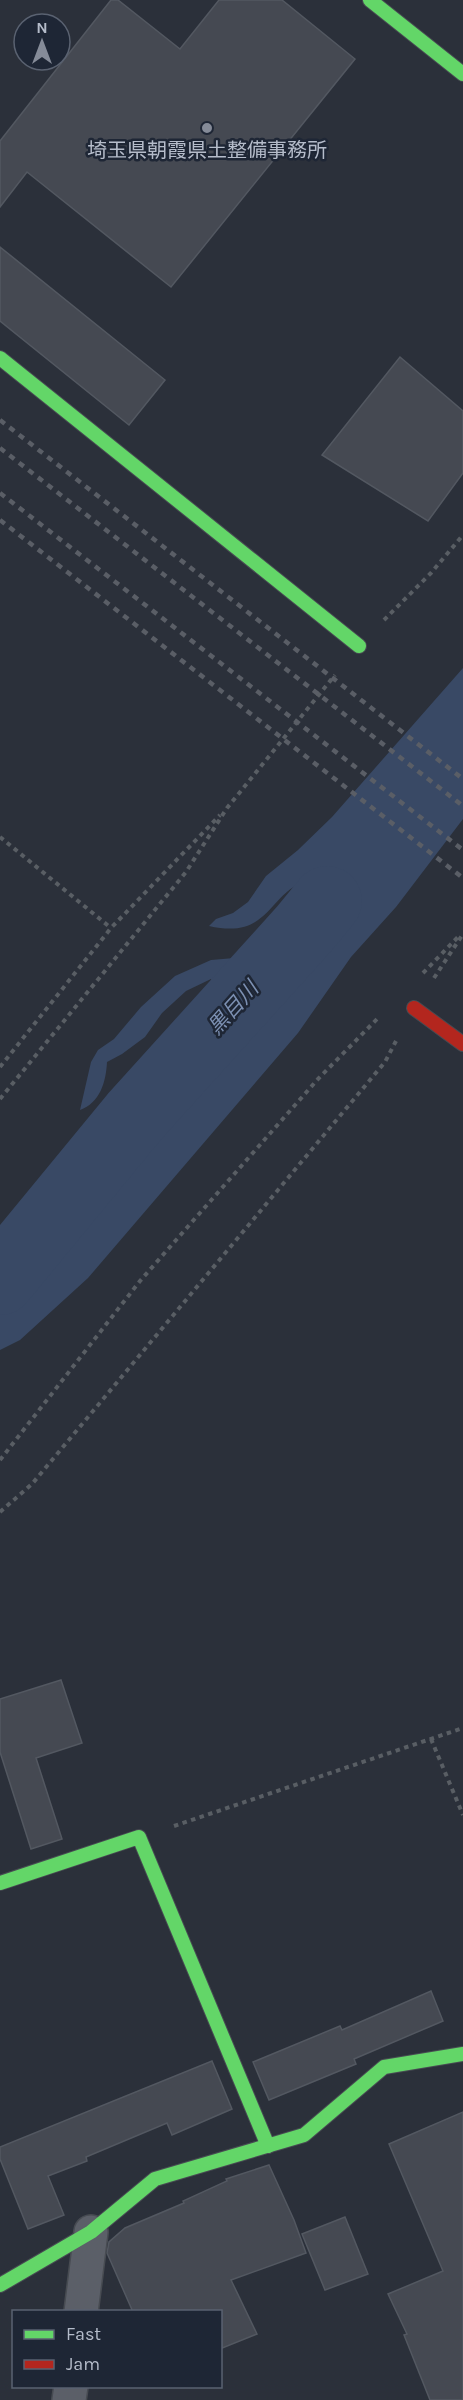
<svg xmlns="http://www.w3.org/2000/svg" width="463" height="2400" viewBox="0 0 463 2400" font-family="Karla,'Noto Sans JP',sans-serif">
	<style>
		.water { fill: #394965 }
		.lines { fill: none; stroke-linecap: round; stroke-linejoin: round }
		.river { stroke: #394965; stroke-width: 70 }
		.building { fill: #454952; stroke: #535861; stroke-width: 1.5 }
		.street-casing { stroke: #474b52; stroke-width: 36 }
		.fast-casing { stroke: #474b52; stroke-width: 16 }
		.jam-casing { stroke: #474b52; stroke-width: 16 }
		.path { stroke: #595e64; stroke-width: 4; stroke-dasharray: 4.5 4.5; stroke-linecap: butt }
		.street { stroke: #5b5f68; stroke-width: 33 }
		.fast { stroke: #63d668; stroke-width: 14 }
		.jam { stroke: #b3261e; stroke-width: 14 }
		.rail { stroke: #5a5e66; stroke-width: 4.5; stroke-dasharray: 6 6; stroke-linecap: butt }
		.poi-dot { fill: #858b98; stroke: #1e2635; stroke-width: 2 }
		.labels { text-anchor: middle; stroke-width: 5; stroke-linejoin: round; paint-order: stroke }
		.poi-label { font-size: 20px; fill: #b5bcca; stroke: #1e2635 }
		.water-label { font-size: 21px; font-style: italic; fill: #7c90b2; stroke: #1e2635 }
	</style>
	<rect width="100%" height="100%" fill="#2b303a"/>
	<path class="water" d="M 463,668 L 463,819 L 396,907 L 351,957 L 298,1033 L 88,1278 L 20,1340 L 0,1350 L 0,1246 L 11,1239 L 53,1184 L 62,1180 L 84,1190 L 101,1190 L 117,1174 L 131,1145 L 194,1081 L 229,1028 L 259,993 L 266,981 L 264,974 L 224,996 L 218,997 L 211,979 L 186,991 L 162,1013 L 145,1037 L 122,1054 L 107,1062 C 106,1082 100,1103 80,1110 L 91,1062 L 98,1050 L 114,1039 L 141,1007 L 175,976 L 211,960 L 246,957 L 269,942 L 281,921 L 308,905 L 313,880 C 267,887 274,941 209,926 L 216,919 L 233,913 L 248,902 L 266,876 L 298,850 L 332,817 Z"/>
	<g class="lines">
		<polyline class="river" points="0,1280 135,1116 304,929 327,901"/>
	</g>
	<g class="building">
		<polygon points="111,0 118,0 180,49 219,0 282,0 355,59 171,287 27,172 0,207 0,141"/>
		<polygon points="0,247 165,380 129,425 0,321"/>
		<polygon points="400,357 463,411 463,473 428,521 322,455"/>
		<polygon points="61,1680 82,1743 36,1758 62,1839 31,1849 0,1752 0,1699"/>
		<polygon points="431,1991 443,2021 354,2059 356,2064 269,2100 253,2062 340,2026 342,2030"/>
		<polygon points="212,2061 232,2109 172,2135 167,2123 86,2157 87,2161 48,2176 64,2215 28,2229 0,2159 0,2147"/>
		<polygon points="463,2112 463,2400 430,2400 404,2335 407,2334 388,2294 443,2271 389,2144"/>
		<polygon points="269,2165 294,2220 306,2253 231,2280 257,2334 220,2349 220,2312 133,2312 107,2253 109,2242 125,2228 184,2203 183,2201 227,2181 226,2179"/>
		<polygon points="345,2217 368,2274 325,2290 302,2234"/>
	</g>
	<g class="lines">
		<g class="street-casing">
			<g id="street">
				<polyline points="81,2312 91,2232"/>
				<polyline points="69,2400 71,2386"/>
			</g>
		</g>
		<g class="fast-casing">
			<g id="fast">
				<polyline points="370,0 463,74"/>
				<polyline points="0,358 359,646"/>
				<polyline points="0,1883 139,1837 268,2146"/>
				<polyline points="0,2285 91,2232 155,2179 304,2135 384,2067 463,2054"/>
			</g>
		</g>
		<g class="jam-casing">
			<polyline id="jam" points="414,1008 463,1044"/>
		</g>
		<g class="path">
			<polyline points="384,620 431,573 463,535"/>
			<polyline points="0,837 111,928"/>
			<polyline points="423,973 458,937"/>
			<polyline points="434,978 463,934"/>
			<polyline points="0,1067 111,928 220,815"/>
			<polyline points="0,1099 186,872 227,808 335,675"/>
			<polyline points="0,1460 140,1281 318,1079 378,1018"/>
			<polyline points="0,1512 32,1484 385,1062 396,1041"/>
			<polyline points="431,1739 463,1815"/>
			<polyline points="174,1826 463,1728"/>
		</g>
		<use href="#street" class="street"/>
		<use href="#fast" class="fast"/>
		<use href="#jam" class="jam"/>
		<g class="rail">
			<polyline points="0,420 463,779"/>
			<polyline points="0,448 463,806"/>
			<polyline points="0,493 463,850"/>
			<polyline points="0,520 463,878"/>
		</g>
	</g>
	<circle class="poi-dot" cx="207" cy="128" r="6"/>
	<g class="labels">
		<g class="poi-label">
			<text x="207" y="157">埼玉県朝霞県土整備事務所</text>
		</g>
		<g class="water-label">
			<text transform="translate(233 1008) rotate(-48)" y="7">黒目川</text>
		</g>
	</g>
	<rect x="12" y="2310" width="210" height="78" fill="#1e2635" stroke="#5a6271" stroke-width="1.5"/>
	<rect x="24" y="2330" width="30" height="9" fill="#63d668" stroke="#5a6271" stroke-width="1.5"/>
	<text x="66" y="2340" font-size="18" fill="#b5bcca">Fast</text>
	<rect x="24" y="2360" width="30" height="9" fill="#b3261e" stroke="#5a6271" stroke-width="1.5"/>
	<text x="66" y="2370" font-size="18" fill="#b5bcca">Jam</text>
	<g transform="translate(42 42)"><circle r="28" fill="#1e2635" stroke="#5a6271" stroke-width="1.5"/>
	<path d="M0-4.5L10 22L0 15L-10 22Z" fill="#858b98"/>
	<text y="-9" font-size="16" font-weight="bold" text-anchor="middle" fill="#b5bcca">N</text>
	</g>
</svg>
